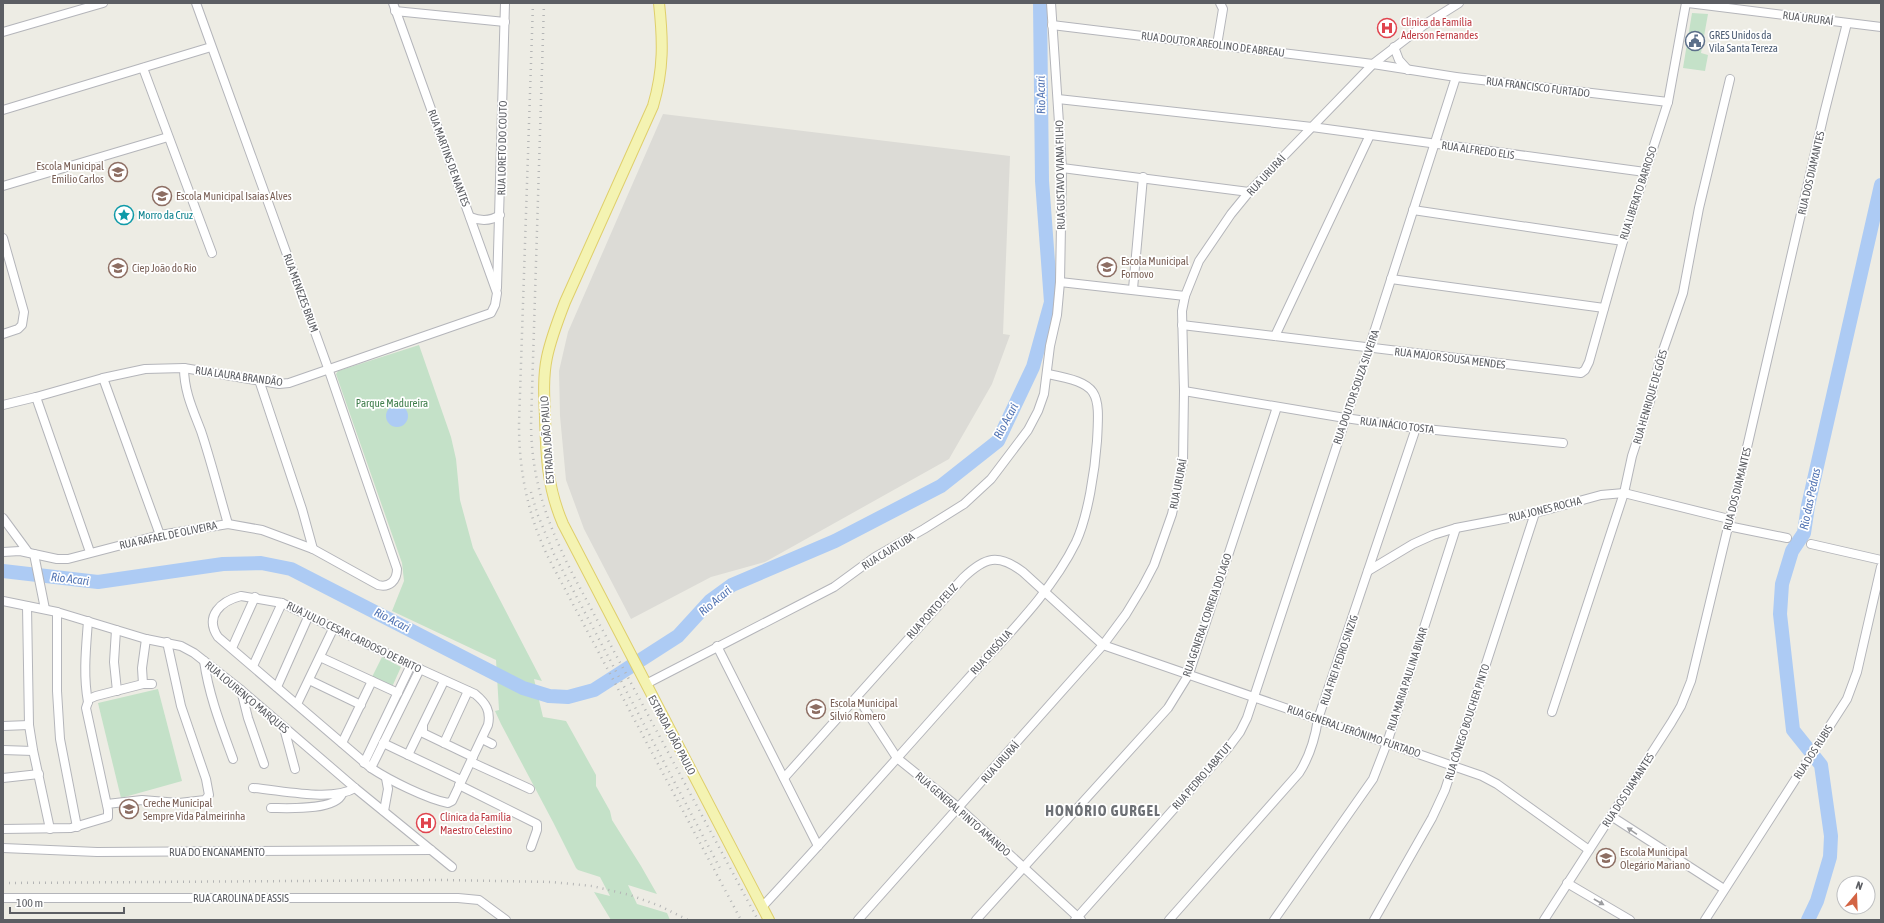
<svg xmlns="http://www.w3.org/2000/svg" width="1884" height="923" viewBox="0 0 1884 923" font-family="'Asap Condensed',sans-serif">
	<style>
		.industrial { fill: #dcdbd6 }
		.green { fill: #c4e1c8 }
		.water { fill: #adcbf4 }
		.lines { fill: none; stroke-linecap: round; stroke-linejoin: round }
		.river { stroke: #adcbf4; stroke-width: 14 }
		.minor-casing { stroke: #b4b5ba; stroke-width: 10 }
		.major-casing { stroke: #dfcf6b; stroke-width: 12 }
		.minor { stroke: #fff; stroke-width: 8 }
		.major { stroke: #f4f3b2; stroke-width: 10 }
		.rail { stroke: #b4b5b5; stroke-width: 2.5; stroke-dasharray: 1 5; stroke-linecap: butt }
		.oneway { fill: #9d9ea1 }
		.labels { text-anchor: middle; stroke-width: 3.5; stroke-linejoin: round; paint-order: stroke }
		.street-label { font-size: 11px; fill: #5c5e63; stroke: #fff }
		.health-label { font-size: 11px; fill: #be3a42; stroke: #fff; text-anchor: start }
		.service-label { font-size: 11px; fill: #4e5e75; stroke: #fff; text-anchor: start }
		.education-label { font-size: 11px; fill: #785e54; stroke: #fff; text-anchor: start }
		.culture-label { font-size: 11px; fill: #0d838f; stroke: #fff; text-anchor: start }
		.park-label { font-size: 11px; fill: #407e4c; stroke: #fff }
		.water-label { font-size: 12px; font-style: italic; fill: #5375b4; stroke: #fff }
		.district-label { font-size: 15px; font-weight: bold; letter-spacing: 1px; fill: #6d7075; stroke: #fff }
	</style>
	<rect width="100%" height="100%" fill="#edece4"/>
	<polygon class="industrial" points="663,114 1010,156 1003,334 1010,335 992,384 949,459 765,562 711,577 631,619 584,529 566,480 560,416 559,371 568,332"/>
	<g class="green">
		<polygon points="1692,13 1708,14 1701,53 1708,55 1705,71 1683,68"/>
		<polygon points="419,345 451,437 456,459 460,500 473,548 542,681 534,679 543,717 566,721 596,775 596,786 610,811 612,820 641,866 657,894 628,885 637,904 667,913 670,920 611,920 594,892 610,896 600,877 578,870 576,868 553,822 501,724 495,711 499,710 496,660 392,611 404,581 402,563 336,374 338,371"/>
		<polygon points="382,657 401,667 392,687 372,677"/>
		<polygon points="158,689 182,781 121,798 98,703"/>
	</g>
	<circle class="water" cx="397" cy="416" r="11"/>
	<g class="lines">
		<g class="river">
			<polyline points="3,571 98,582 223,564 261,563 291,569 523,688 549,696 568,697 594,690 678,636 710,601 732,585 835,541 941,486 998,441 1033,367 1051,302 1042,181 1040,3"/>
			<polyline points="1808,920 1817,901 1830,857 1831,836 1821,765 1793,730 1780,614 1782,584 1792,551 1804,533 1808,506 1881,185"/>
		</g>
		<g class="minor-casing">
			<g id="minor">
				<polyline points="1688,3 1881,27"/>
				<polyline points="395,11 505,22"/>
				<polyline points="1052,25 1373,64 1456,77 1668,102"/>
				<polyline points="3,32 103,3"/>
				<polyline points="1217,45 1223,9 1220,3"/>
				<polyline points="1394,47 1399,60 1408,70"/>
				<polyline points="143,68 212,253"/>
				<polyline points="1058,99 1312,127 1645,172"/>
				<polyline points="3,110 211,47"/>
				<polyline points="1062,168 1249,192"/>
				<polyline points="3,186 168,137"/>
				<polyline points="1413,210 1623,241"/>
				<path d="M 470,217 C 480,221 491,221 500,215"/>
				<polyline points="3,238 24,312 22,325 18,329 3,334"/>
				<polyline points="1391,279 1604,308"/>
				<polyline points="1060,282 1185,296"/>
				<polyline points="497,288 505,3"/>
				<polyline points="1133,289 1143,177"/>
				<polyline points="1182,325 1581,373 1585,370 1589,362 1623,241 1668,102 1686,3"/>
				<polyline points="1275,336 1370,135"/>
				<path d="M 184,368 C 184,391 193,410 201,431 C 211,461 219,493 228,524"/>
				<polyline points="103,378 160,535"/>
				<polyline points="259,380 302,509 313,549"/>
				<polyline points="1184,391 1345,418 1416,428 1563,443"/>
				<polyline points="36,397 90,552"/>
				<polyline points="3,405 36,397 103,378 145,369 184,368 279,384 289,383 491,313 495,305 497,293 393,3"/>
				<polyline points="3,518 28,552"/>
				<polyline points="1728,526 1787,538"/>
				<polyline points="1811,544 1881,560"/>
				<path d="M 3,552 L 20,551 L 57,559 L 68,559 L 160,535 L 228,524 L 262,530 L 313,549 L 378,585 C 390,588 397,580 397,569 L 328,368 L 196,3"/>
				<polyline points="34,554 45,609"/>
				<polyline points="1368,571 1413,544 1433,535 1456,528 1535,513 1601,495 1624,493 1729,519"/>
				<path d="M 241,596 L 282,603 L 411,665 L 475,694 C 486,703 491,711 488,725 L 452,801 L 448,803 C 427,799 389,780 371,768 L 218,637 C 204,616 221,601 241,596 Z"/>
				<polyline points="3,601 57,612 146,639 181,646 194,653 241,690 355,788 452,867"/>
				<polyline points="27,606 29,725 33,750 50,829"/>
				<polyline points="57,612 57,691 60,739 77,827"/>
				<polyline points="116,630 114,662 117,691"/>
				<polyline points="717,646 818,846"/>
				<polyline points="232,648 255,597"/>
				<polyline points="320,657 398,693"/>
				<path d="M 204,661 C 209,696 221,726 233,759"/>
				<polyline points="253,666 282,603"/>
				<polyline points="309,680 361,705"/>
				<polyline points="143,684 142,668 146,639"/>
				<polyline points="646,684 834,587 875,557 924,529 964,504 991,479 1028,430 1038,411 1044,394 1050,346 1057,315 1060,282 1062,168 1051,3"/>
				<polyline points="277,687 309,615"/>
				<polyline points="241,690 248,718 264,764"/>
				<polyline points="858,698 897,758 959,808 1081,920"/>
				<path d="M 88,702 C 83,675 86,648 88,621"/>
				<polyline points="297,704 334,627"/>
				<polyline points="1552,712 1624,493 1632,456 1650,401 1660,359 1683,293 1699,208 1730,79"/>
				<polyline points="3,726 29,725"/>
				<polyline points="423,726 423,733 473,757"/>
				<polyline points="284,728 295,769"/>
				<polyline points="482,739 492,744"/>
				<polyline points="342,743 372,681"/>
				<polyline points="383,743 461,780"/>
				<polyline points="444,743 468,691"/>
				<polyline points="3,750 33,751"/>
				<polyline points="408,755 444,681"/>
				<polyline points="471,762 530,789"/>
				<polyline points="364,763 411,665"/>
				<polyline points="371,768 420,669"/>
				<polyline points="3,778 39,774"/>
				<path d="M 784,778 L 963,578 C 985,557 998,553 1023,572 L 1103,645 L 1482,776 L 1497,784 L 1589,850"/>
				<polyline points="459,785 537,824 537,830 531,847"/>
				<path d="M 253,788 C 281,790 332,802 355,788"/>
				<polyline points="107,804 142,800 179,803 205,800 209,795 206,779 181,706 167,642"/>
				<path d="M 271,808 C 287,808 335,811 342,794"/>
				<polyline points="384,811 388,789 386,778"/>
				<polyline points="1611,816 1724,889"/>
				<polyline points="3,829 71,828 108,817 108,810 86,708 89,699 96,696 143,684 152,684"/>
				<polyline points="3,848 97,852 431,850"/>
				<polyline points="1567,883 1630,920"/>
				<polyline points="3,898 458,898 479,900 506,920"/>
				<path d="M 762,907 C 831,833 898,757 965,682 C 1004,638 1050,595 1076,542 C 1088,516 1095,470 1097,441 C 1100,390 1099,384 1048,374"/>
				<polyline points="858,920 1103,645 1126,614 1143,586 1154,565 1172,514 1183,462 1184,391 1182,311 1185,296 1199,261 1231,214 1249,192 1373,64 1424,25 1459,3"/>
				<polyline points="976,920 1168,708 1189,674 1277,407"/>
				<polyline points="1075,920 1228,748 1240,732 1247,718 1369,348 1456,77"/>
				<path d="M 1169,920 L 1299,773 C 1310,756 1315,739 1318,719 L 1416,428"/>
				<polyline points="1274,920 1373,779 1387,743 1456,528"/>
				<polyline points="1374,920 1432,818 1445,790 1535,513"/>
				<polyline points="1544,920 1671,723 1681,706 1691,681 1742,469 1824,114 1847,23"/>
				<polyline points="1705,920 1847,699 1857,672 1881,567"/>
			</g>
		</g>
		<g class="major-casing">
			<path id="major" d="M 659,3 C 663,40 664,69 653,106 L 565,302 C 558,320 551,338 547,357 C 543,376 544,396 545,416 C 546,455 547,487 563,524 L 769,920"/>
		</g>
		<use href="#minor" class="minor"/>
		<use href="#major" class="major"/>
		<g class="rail">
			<path d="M 533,3 L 519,424 C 519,472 528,516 549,559 L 741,920"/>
			<path d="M 544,3 L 531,425 C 532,483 547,522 572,573 L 758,920"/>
			<polyline points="531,492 537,513 554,554 722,872"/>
			<polyline points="3,883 443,880 552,882 592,886 630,895 660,906 688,920"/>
		</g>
	</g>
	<defs><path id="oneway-solid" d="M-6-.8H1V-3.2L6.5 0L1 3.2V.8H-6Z"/></defs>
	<g class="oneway">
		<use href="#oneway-solid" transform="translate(1632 831) rotate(-146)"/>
		<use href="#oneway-solid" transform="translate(1599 902) rotate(30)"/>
	</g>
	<defs>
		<g id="hospital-ring" transform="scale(1)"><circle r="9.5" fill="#fff" stroke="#e0444e" stroke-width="1.5"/><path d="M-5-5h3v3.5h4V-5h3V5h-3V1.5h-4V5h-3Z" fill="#e0444e"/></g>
		<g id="civic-ring" transform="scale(1)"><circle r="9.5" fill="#fff" stroke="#5c6f8a" stroke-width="1.5"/><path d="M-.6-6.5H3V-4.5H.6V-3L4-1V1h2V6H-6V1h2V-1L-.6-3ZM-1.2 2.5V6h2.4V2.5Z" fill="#5c6f8a"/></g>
		<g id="school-ring" transform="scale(1)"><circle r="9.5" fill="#fff" stroke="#8d6e63" stroke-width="1.5"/><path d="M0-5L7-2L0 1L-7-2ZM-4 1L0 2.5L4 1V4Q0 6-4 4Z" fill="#8d6e63"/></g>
		<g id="sight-ring" transform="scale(1)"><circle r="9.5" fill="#fff" stroke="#0f9aa8" stroke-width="1.5"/><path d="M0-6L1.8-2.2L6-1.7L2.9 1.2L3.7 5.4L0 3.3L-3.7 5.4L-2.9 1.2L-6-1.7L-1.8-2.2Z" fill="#0f9aa8"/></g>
	</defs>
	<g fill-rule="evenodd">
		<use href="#hospital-ring" x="1387" y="28"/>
		<use href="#civic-ring" x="1695" y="41"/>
		<use href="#school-ring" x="118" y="172"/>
		<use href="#school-ring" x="162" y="196"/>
		<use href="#sight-ring" x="124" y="215"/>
		<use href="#school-ring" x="1107" y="267"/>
		<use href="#school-ring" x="118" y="268"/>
		<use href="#school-ring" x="816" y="709"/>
		<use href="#school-ring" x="129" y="809"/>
		<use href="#hospital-ring" x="426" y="823"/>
		<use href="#school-ring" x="1606" y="858"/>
	</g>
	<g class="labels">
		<g class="street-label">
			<text transform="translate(1808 18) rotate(7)" y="4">RUA URURAÍ</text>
			<text transform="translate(1213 44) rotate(7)" y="4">RUA DOUTOR AREOLINO DE ABREAU</text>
			<text transform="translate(1538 87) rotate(7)" y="4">RUA FRANCISCO FURTADO</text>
			<text transform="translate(502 148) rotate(-89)" y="4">RUA LORETO DO COUTO</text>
			<text transform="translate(1478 150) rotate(8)" y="4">RUA ALFREDO ELIS</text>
			<text transform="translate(449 158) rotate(70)" y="4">RUA MARTINS DE NANTES</text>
			<text transform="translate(1811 173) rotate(-77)" y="4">RUA DOS DIAMANTES</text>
			<text transform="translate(1060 175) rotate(-91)" y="4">RUA GUSTAVO VIANA FILHO</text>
			<text transform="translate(1266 175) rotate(-47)" y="4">RUA URURAÍ</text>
			<text transform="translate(1638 193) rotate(-72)" y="4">RUA LIBERATO BARROSO</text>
			<text transform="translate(301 293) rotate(70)" y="4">RUA MENEZES BRUM</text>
			<text transform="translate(1450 358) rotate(7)" y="4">RUA MAJOR SOUSA MENDES</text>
			<text transform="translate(239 376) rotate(8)" y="4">RUA LAURA BRANDÃO</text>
			<text transform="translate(1356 387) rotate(-71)" y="4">RUA DOUTOR SOUZA SILVEIRA</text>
			<text transform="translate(1650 397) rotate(-74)" y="4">RUA HENRIQUE DE GÓES</text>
			<text transform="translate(1397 425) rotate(7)" y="4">RUA INÁCIO TOSTA</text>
			<text transform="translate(547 440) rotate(-94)" y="4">ESTRADA JOÃO PAULO</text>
			<text transform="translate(1178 484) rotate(-79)" y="4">RUA URURAÍ</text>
			<text transform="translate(1737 489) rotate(-76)" y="4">RUA DOS DIAMANTES</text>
			<text transform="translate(1545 509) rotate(-14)" y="4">RUA JONES ROCHA</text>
			<text transform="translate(168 535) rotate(-12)" y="4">RUA RAFAEL DE OLIVEIRA</text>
			<text transform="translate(888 551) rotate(-32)" y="4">RUA CAJATUBA</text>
			<text transform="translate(932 611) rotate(-48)" y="4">RUA PORTO FELIZ</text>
			<text transform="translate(1207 615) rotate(-71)" y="4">RUA GENERAL CORREIA DO LAGO</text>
			<text transform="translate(354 637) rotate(26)" y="4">RUA JULIO CESAR CARDOSO DE BRITO</text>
			<text transform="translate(991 652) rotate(-48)" y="4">RUA CRISÓLIA</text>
			<text transform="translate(1339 660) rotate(-71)" y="4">RUA FREI PEDRO SINZIG</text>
			<text transform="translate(1407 679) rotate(-72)" y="4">RUA MARIA PAULINA BIVAR</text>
			<text transform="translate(247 697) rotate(40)" y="4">RUA LOURENÇO MARQUES</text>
			<text transform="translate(1467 722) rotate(-72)" y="4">RUA CÔNEGO BOUCHER PINTO</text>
			<text transform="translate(1354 731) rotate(19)" y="4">RUA GENERAL JERÔNIMO FURTADO</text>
			<text transform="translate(672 735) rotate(62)" y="4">ESTRADA JOÃO PAULO</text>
			<text transform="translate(1813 752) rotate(-57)" y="4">RUA DOS RUBIS</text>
			<text transform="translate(1000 762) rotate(-48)" y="4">RUA URURAÍ</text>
			<text transform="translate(1202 776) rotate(-49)" y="4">RUA PEDRO LABATUT</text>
			<text transform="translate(1628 790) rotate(-57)" y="4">RUA DOS DIAMANTES</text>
			<text transform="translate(963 814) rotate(41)" y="4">RUA GENERAL PINTO AMANDO</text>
			<text x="217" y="856">RUA DO ENCANAMENTO</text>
			<text x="241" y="902">RUA CAROLINA DE ASSIS</text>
		</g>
		<g class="health-label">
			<text x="1401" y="26">Clínica da Família<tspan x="1401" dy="13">Aderson Fernandes</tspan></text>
			<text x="440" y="821">Clínica da Família<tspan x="440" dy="13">Maestro Celestino</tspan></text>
		</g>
		<g class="service-label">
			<text x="1709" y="39">GRES Unidos da<tspan x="1709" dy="13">Vila Santa Tereza</tspan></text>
		</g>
		<g class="education-label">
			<text x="104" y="170" text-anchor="end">Escola Municipal<tspan x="104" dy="13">Emilio Carlos</tspan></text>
			<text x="176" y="200">Escola Municipal Isaias Alves</text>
			<text x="1121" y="265">Escola Municipal<tspan x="1121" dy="13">Fornovo</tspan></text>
			<text x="132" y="272">Ciep João do Rio</text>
			<text x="830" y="707">Escola Municipal<tspan x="830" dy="13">Silvio Romero</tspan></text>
			<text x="143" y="807">Creche Municipal<tspan x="143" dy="13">Sempre Vida Palmeirinha</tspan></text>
			<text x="1620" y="856">Escola Municipal<tspan x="1620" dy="13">Olegário Mariano</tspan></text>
		</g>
		<g class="culture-label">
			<text x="138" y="219">Morro da Cruz</text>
		</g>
		<g class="park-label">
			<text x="392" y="407">Parque Madureira</text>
		</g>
		<g class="water-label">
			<text transform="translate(1041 95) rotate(-91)" y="4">Rio Acari</text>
			<text transform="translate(1006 421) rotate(-62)" y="4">Rio Acari</text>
			<text transform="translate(1810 499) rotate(-78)" y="4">Rio das Pedras</text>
			<text transform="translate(70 579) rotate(7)" y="4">Rio Acari</text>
			<text transform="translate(715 601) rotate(-40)" y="4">Rio Acari</text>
			<text transform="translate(392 620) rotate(27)" y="4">Rio Acari</text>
		</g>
		<g class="district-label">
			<text x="1103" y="816">HONÓRIO GURGEL</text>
		</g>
	</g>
	<rect width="1884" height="923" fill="none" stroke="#5c5e63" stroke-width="8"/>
	<g transform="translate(1856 895) rotate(19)"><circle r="19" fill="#ffffff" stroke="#bebfc1"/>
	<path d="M0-3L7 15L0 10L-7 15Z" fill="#d36444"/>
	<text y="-6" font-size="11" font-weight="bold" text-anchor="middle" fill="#5c5e63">N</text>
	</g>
	<path d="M10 907v6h114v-6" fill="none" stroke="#5c5e63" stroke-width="2"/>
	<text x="16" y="907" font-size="12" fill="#5c5e63" stroke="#ffffff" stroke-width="3" paint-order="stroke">100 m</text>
</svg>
